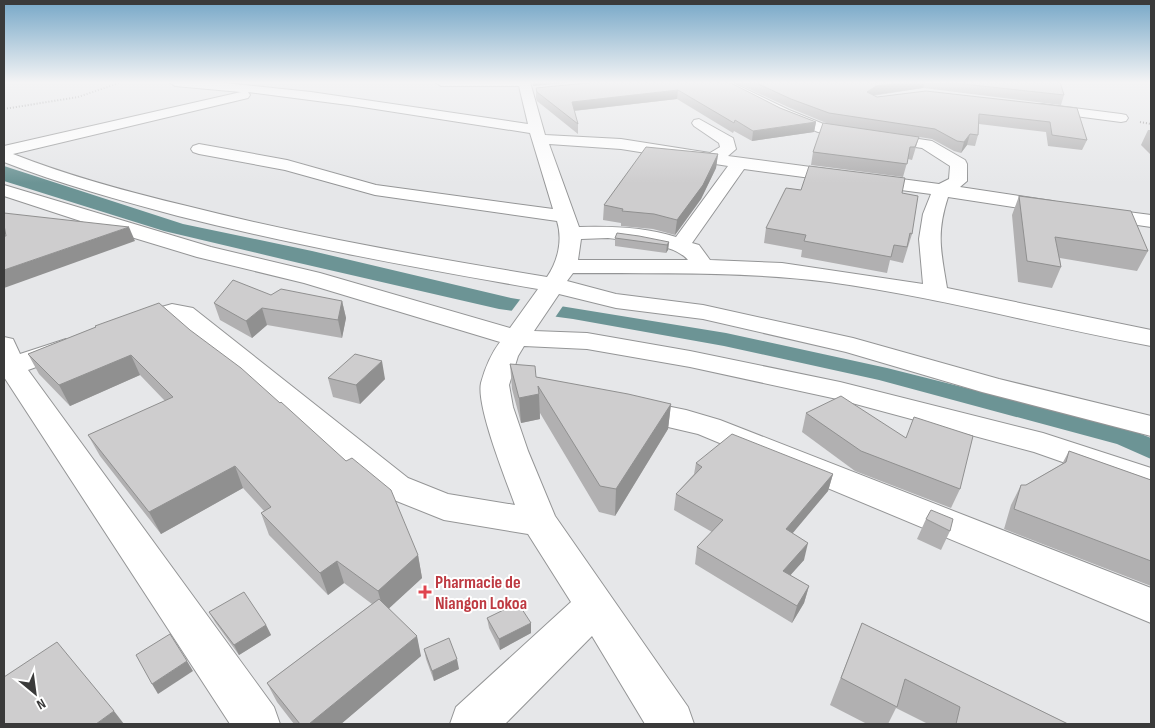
<svg xmlns="http://www.w3.org/2000/svg" width="1155" height="728" viewBox="0 0 1155 728" font-family="'Sofia Sans Condensed',sans-serif">
	<style>
		.water { fill: #6c9495 }
		.pier { fill: #e6e7e9 }
		.lines { fill: none; stroke-linecap: round; stroke-linejoin: round }
		.minor-casing { stroke: #949596; stroke-width: 2 }
		.path { stroke: #8f8f90; stroke-width: 2; stroke-dasharray: 1 2; stroke-linecap: butt }
		.minor { fill: #fff; fill-rule: evenodd }
		.wall { fill: #b1b0b1 }
		.shaded-wall { fill: #909090 }
		.building { fill: #cecdce; stroke: #909090 }
		.health-dot { fill: #e0444e; stroke: #fff; stroke-width: 2 }
		.labels { text-anchor: middle; stroke-width: 4; stroke-linejoin: round; paint-order: stroke }
		.near-health-label { font-size: 18px; font-weight: bold; fill: #be3a42; stroke: #fff; text-anchor: start }
	</style>
	<rect width="100%" height="100%" fill="#e6e7e9"/>
	<polygon class="water" points="4,166 183,224 312,251 511,298 726,333 887,368 1126,428 1151,438 1151,459 1117,444 879,380 724,346 573,319 499,309 299,263 164,231 4,181"/>
	<polygon class="pier" points="522,297 565,303 554,319 510,313"/>
	<g class="lines">
		<g class="minor-casing">
			<g id="minor">
				<path d="M 169,82 L 215,82 L 311,92 L 528,124 L 519,86 L 441,86 L 435,82 L 530,82 L 545,135 L 621,139 L 710,153 L 720,147 L 719,143 L 694,126 L 692,123 L 694,120 L 699,119 L 733,138 L 736,149 L 728,156 L 939,184 L 949,179 L 950,166 L 922,148 L 818,132 L 779,116 L 716,82 L 731,82 L 789,110 L 826,125 L 932,141 L 965,160 L 967,164 L 967,181 L 960,187 L 1052,201 L 1059,203 L 1062,207 L 1059,211 L 1052,213 L 948,197 C 936,234 941,251 947,288 L 1151,330 L 1151,346 C 1043,326 938,297 829,282 C 743,271 659,274 573,273 L 567,281 L 616,294 L 703,305 L 853,338 L 999,379 L 1151,416 L 1151,436 L 982,392 L 846,352 L 703,319 L 616,308 L 559,294 L 534,331 L 587,333 L 690,351 L 840,382 L 1043,433 L 1151,468 L 1151,493 L 1034,452 L 837,399 L 690,367 L 587,349 L 524,346 L 518,356 L 509,385 L 513,407 L 528,451 L 555,516 L 688,707 L 694,724 L 645,724 L 592,636 L 505,724 L 450,724 L 456,707 L 571,602 L 528,534 L 444,520 L 384,496 L 176,319 L 132,331 L 123,328 L 119,323 L 123,318 L 172,304 L 193,308 L 408,478 L 448,494 L 515,505 C 506,480 476,406 481,383 C 485,368 491,354 500,342 L 304,283 L 197,257 L 108,230 L 4,196 L 4,185 L 211,247 L 320,273 L 510,328 L 538,289 C 417,268 297,246 178,216 C 119,200 60,184 4,162 L 4,146 L 241,92 L 175,86 ZM 248,92 L 356,106 L 530,133 L 553,209 L 376,185 L 287,160 L 199,144 L 193,146 L 191,149 L 193,152 L 199,154 L 285,170 L 375,195 L 557,221 C 563,240 558,261 547,277 C 426,257 306,236 187,206 C 128,192 69,176 13,154 L 248,98 L 250,95 ZM 549,144 L 621,149 L 728,166 L 676,237 C 645,227 611,226 579,227 ZM 744,169 L 931,194 L 923,214 L 919,239 L 923,284 L 782,263 L 710,260 L 699,245 L 692,243 ZM 608,238 C 630,241 674,243 688,260 L 578,260 L 581,239 Z"/>
				<polygon points="1042,104 1121,114 1126,115 1128,118 1126,121 1121,122 1037,111 1035,108 1037,105"/>
				<polygon points="1097,208 1151,215 1151,227 1090,218 1087,214 1090,210"/>
				<polygon points="4,337 13,339 20,354 66,339 75,341 79,347 75,353 28,370 274,707 280,724 230,724 4,377"/>
				<polygon points="632,399 686,410 720,420 1151,588 1151,623 698,434 621,416 617,409 621,402"/>
			</g>
		</g>
		<g class="path">
			<polyline points="4,109 78,97 122,82"/>
			<polyline points="1140,122 1151,124"/>
		</g>
		<use href="#minor" class="minor"/>
	</g>
	<g class="wall">
		<polygon points="729,82 780,108 816,122 814,132 752,141 734,131 733,133 677,99 574,111 578,124 578,134 537,101 536,98 536,88"/>
		<polygon points="734,82 1060,82 1064,95 1061,105 923,88 873,96 877,97 1077,108 1087,140 1082,150 1048,146 1046,132 979,124 978,135 975,146 967,145 961,153 954,151 932,139 919,137 912,160 908,159 903,177 811,165 813,152 826,123 790,108"/>
		<polygon points="1148,130 1151,130 1151,155 1141,145"/>
		<polygon points="718,154 716,168 701,199 675,235 653,229 621,226 621,223 603,220 604,205"/>
		<polygon points="801,190 902,193 912,234 903,263 890,260 887,273 801,257 802,250 764,243 766,228"/>
		<polygon points="1019,196 1148,251 1137,271 1060,258 1061,267 1052,288 1018,282 1012,215"/>
		<polygon points="615,238 669,242 668,250 666,253 615,246"/>
		<polygon points="271,295 342,301 346,318 342,338 267,325 252,338 220,320 214,303"/>
		<polygon points="95,326 418,555 422,578 389,608 421,656 341,724 294,724 277,702 267,683 372,604 344,583 328,595 269,535 261,513 264,511 243,488 161,534 100,456 88,435 165,401 140,375 70,406 39,374 28,354 96,327"/>
		<polygon points="510,364 536,377 671,404 668,429 615,516 599,512 540,413 540,419 521,423 512,389"/>
		<polygon points="328,378 385,379 360,404 333,397"/>
		<polygon points="806,413 960,489 951,508 855,471 802,432"/>
		<polygon points="1069,451 1151,480 1151,586 1004,529 1011,505 1021,485 1026,485 1062,464"/>
		<polygon points="696,463 833,474 828,491 792,533 804,560 790,575 809,586 804,603 792,623 695,564 697,547 712,532 674,510 676,494 694,474"/>
		<polygon points="926,519 950,531 941,550 917,539"/>
		<polygon points="209,612 266,625 271,635 239,655 215,622"/>
		<polygon points="487,618 531,623 531,633 500,650 489,628"/>
		<polygon points="862,623 1068,724 928,724 896,708 888,724 867,724 830,705"/>
		<polygon points="424,649 459,669 434,681 426,659"/>
	</g>
	<g class="shaded-wall">
		<polygon points="533,82 577,82 533,86"/>
		<polygon points="909,82 925,82 923,88 874,95 865,102 867,92 876,86"/>
		<polygon points="678,90 677,99 572,111 572,102"/>
		<polygon points="816,122 814,132 752,141 753,131"/>
		<polygon points="970,134 967,145 961,153 964,142"/>
		<polygon points="718,154 716,168 701,199 675,235 677,220"/>
		<polygon points="129,227 135,241 4,288 4,270"/>
		<polygon points="669,242 668,250 666,253 667,245"/>
		<polygon points="342,301 346,318 342,338 338,320"/>
		<polygon points="262,308 267,325 252,338 246,321"/>
		<polygon points="131,355 140,375 70,406 59,385"/>
		<polygon points="382,361 385,379 360,404 356,385"/>
		<polygon points="539,394 540,419 521,423 519,398"/>
		<polygon points="671,404 668,429 615,516 616,489"/>
		<polygon points="235,466 243,488 161,534 149,512"/>
		<polygon points="833,474 828,491 782,546 786,529"/>
		<polygon points="808,543 804,560 779,588 783,571"/>
		<polygon points="418,555 422,578 384,613 378,591"/>
		<polygon points="337,561 344,583 328,595 320,573"/>
		<polygon points="809,586 804,603 792,623 797,606"/>
		<polygon points="531,623 531,633 500,650 499,639"/>
		<polygon points="266,625 271,635 239,655 234,645"/>
		<polygon points="417,636 421,656 341,724 309,724"/>
		<polygon points="457,659 459,669 434,681 432,671"/>
		<polygon points="187,661 193,671 158,694 152,684"/>
		<polygon points="114,711 124,724 96,724"/>
	</g>
	<g class="building">
		<polygon points="597,82 729,82 780,108 816,122 753,131 735,120 734,123 678,90 572,102 578,124 537,92 536,88"/>
		<polygon points="754,82 909,82 876,86 867,92 877,97 926,91 1077,108 1087,140 1052,135 1050,122 979,114 978,135 970,134 964,142 957,141 935,129 829,113 791,99"/>
		<polygon points="945,82 1060,82 1064,95"/>
		<polygon points="823,123 919,137 915,147 910,147 907,164 813,152"/>
		<polygon points="646,147 718,154 703,185 677,220 654,214 622,211 623,209 604,205"/>
		<polygon points="809,166 905,178 902,193 918,196 912,234 910,233 907,247 894,245 891,257 804,241 806,235 766,228 786,188 801,190"/>
		<polygon points="1019,196 1131,211 1148,251 1055,237 1061,267 1027,261"/>
		<polygon points="4,213 129,227 4,270 4,236 6,236 4,225"/>
		<polygon points="617,233 639,236 669,242 667,245 615,238"/>
		<polygon points="233,280 271,295 281,289 342,301 338,320 262,308 246,321 214,303"/>
		<polygon points="159,303 190,330 241,368 280,403 281,402 346,461 352,458 391,490 418,555 378,591 337,561 320,573 261,513 271,507 235,466 149,512 88,435 173,397 131,355 59,385 28,354 96,327 95,326"/>
		<polygon points="355,354 382,361 356,385 328,378"/>
		<polygon points="510,364 535,366 536,377 628,394 671,404 616,489 600,486 538,386 539,394 519,398"/>
		<polygon points="841,396 906,438 914,417 973,436 960,489 861,451 806,413"/>
		<polygon points="732,434 833,474 786,529 808,543 783,571 809,586 797,606 697,547 723,520 676,494 702,467 696,463"/>
		<polygon points="1069,451 1151,480 1151,561 1014,509 1021,485 1026,485 1066,462"/>
		<polygon points="931,510 953,519 950,531 926,519"/>
		<polygon points="244,592 266,625 234,645 209,612"/>
		<polygon points="379,599 417,636 309,724 300,724 267,683"/>
		<polygon points="518,603 531,623 499,639 487,618"/>
		<polygon points="862,623 1068,724 956,724 960,707 905,679 897,707 841,678"/>
		<polygon points="170,634 187,661 152,684 136,655"/>
		<polygon points="449,638 457,659 432,671 424,649"/>
		<polygon points="57,642 114,711 96,724 4,724 4,677"/>
	</g>
	<linearGradient id="sky" x2="0" y2="1"><stop stop-color="#76a7c7"/><stop offset="0.45" stop-color="#f4f4f5"/><stop offset="1" stop-color="#f4f4f5" stop-opacity="0"/></linearGradient>
	<rect width="1155" height="183" fill="url(#sky)"/>
	<path class="health-dot" d="M422.5 584.5h5v5h5v5h-5v5h-5v-5h-5v-5h5z"/>
	<g class="labels">
		<g class="near-health-label">
			<text x="435" y="588">Pharmacie de<tspan x="435" dy="21">Niangon Lokoa</tspan></text>
		</g>
	</g>
	<rect width="1155" height="728" fill="none" stroke="#3a3a3a" stroke-width="10"/>
	<g transform="translate(35 693) rotate(151)" stroke="#ffffff" stroke-width="4" paint-order="stroke">
	<path d="M0-4L9 19L0 12L-9 19Z" fill="#3a3a3a"/>
	<text y="-8" font-size="14" font-weight="bold" text-anchor="middle" fill="#3a3a3a">N</text>
	</g>
</svg>
